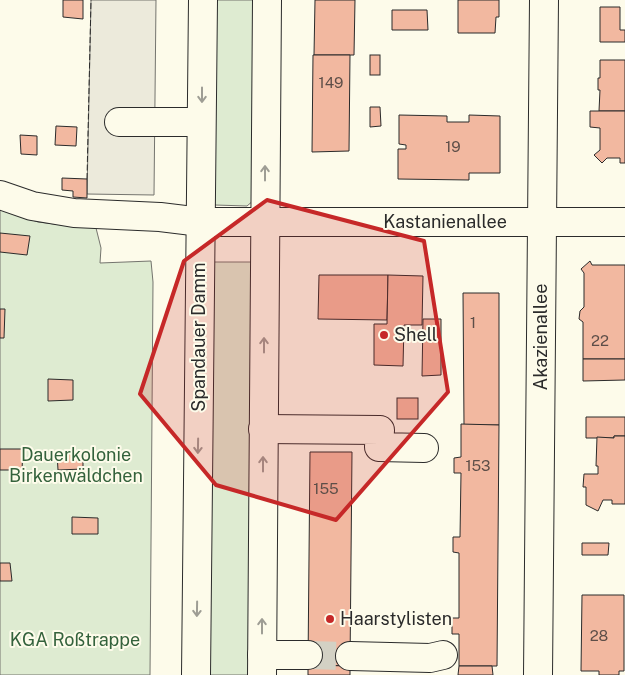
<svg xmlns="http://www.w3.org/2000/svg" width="625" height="675" viewBox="0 0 625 675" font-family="'Public Sans',sans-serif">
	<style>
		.green { fill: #deebd1; stroke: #74746e }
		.parking { fill: #eceadb; stroke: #74746e }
		.building { fill: #f2b8a0; stroke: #2b2b2b }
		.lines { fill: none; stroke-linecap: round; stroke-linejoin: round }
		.minor-tunnel { stroke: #d3d1c4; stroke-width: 28; stroke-dasharray: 28 14; stroke-linecap: butt }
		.minor-casing { stroke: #2b2b2b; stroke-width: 30 }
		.major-casing { stroke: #2b2b2b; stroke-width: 30 }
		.minor { stroke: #fdfbea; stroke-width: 28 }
		.major { stroke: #fdfbea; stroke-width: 28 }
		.fence { stroke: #2b2b2b; stroke-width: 1; stroke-dasharray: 6 2.5; stroke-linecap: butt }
		.oneway { stroke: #9e9d94 }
		.marked { fill: #c62828; fill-opacity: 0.2; stroke: #c62828; stroke-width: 4; stroke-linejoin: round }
		.poi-dot { fill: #c62828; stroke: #fdfbea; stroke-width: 2 }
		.labels { text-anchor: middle; stroke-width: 4; stroke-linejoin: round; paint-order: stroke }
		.number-label { font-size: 15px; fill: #5d4e48 }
		.street-label { font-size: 18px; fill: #2b2b2b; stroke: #fdfbea }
		.poi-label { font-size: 18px; fill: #2b2b2b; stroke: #fdfbea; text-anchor: start }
		.park-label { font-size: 18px; fill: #34623c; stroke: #fdfbea }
	</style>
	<rect width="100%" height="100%" fill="#fdfbea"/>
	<g class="green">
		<polygon points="216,0 255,0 254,200 247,206 215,205 211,197"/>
		<polygon points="0,209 38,222 63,225 95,224 101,248 100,263 151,261 153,282 150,675 0,675"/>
		<polygon points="212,262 252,262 249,675 209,675"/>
	</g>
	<polygon class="parking" points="91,0 156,0 154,195 87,194"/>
	<g class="building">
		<polygon points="63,0 83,0 83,19 63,17"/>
		<polygon points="315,0 355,0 354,55 314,55"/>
		<polygon points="458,0 499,0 499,17 496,17 495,33 458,33"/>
		<polygon points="600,7 620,7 620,30 625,30 625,42 600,42"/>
		<polygon points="392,10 427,10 428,30 392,30"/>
		<polygon points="313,55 350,55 349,151 312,152"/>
		<rect x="370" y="55" width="10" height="20"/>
		<polygon points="600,60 625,60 625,111 599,111 600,90 598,90 598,78 600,78"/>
		<polygon points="370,107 380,107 381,126 370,127"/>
		<polygon points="590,111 625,111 625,163 620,163 620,158 607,158 602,163 594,155 600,150 600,128 590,127"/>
		<polygon points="399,115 447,116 447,122 469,122 469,115 500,116 500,173 469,173 469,180 398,179 398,149 406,149 406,145 399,144"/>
		<polygon points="56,126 77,127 76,146 55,145"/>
		<polygon points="20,135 37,136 37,155 21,154"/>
		<polygon points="62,178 87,179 87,198 73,197 73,191 62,190"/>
		<polygon points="0,233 30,236 27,255 0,252"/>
		<polygon points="590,261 592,265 625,265 625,359 583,359 583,322 579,319 580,311 584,307 584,273 581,269"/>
		<polygon points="319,275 388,275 387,320 318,319"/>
		<polygon points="388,275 423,276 422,325 404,325 403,366 374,365 374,324 387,324"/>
		<polygon points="463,293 499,293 499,425 464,425"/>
		<polygon points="0,309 5,309 4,338 0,338"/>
		<polygon points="423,319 441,319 441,375 422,376"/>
		<polygon points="583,359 625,359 625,380 583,381"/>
		<polygon points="48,379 73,380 73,400 48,401"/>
		<rect x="397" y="398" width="21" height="21"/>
		<polygon points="586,417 625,417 625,436 614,436 614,438 586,438"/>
		<polygon points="461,424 499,425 497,666 459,666 459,634 452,634 452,618 459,618 459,553 453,552 453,537 460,537 461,473 454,473 454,458 461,457"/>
		<polygon points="614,436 625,436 625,504 612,504 612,500 603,500 598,511 586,505 586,487 583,487 584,474 598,474 598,466 596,466 597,437 614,438"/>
		<polygon points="0,449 23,449 22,470 0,470"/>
		<polygon points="310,452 352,452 350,666 308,665"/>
		<polygon points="57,453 83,453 83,469 58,470"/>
		<polygon points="72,517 98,518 98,534 72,534"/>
		<polygon points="582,543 609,543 608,555 582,555"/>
		<polygon points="0,563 10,563 12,581 0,581"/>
		<polygon points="582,595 624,595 624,671 619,671 619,675 599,675 599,671 581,671"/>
		<polygon points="308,665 350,666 350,675 308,675"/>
		<polygon points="459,666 492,666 493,675 458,675"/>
	</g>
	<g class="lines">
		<polyline class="minor-tunnel" points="308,655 350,656"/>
		<g class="minor-casing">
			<g id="minor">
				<polyline points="119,122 201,122"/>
				<polyline points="0,195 32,206 74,213 160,217 201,222 625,222"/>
				<polyline points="263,429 380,430 379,447 424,448"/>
				<polyline points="262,655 308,655"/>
				<polyline points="350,656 430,658 443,655"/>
				<polyline points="538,675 544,0"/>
			</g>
		</g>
		<g class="major-casing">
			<g id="major">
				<polyline points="196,675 203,0"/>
				<polyline points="262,675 267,0"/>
			</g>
		</g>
		<use href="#minor" class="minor"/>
		<use href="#major" class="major"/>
		<polyline class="fence" points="87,179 91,0"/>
	</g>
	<defs><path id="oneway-shaft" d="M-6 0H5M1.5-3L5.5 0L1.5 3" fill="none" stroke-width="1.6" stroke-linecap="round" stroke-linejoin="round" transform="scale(1.25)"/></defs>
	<g class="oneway">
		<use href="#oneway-shaft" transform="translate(202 95) rotate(90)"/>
		<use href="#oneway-shaft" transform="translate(265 173) rotate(-90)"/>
		<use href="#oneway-shaft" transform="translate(264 345) rotate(-90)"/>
		<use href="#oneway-shaft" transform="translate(198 446) rotate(91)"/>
		<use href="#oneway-shaft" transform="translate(263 464) rotate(-90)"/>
		<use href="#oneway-shaft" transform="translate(197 609) rotate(91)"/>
		<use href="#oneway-shaft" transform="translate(262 626) rotate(-90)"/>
	</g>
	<path class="marked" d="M 267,200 L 424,241 L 448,392 L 336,520 L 216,485 L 140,394 L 184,261 Z"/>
	<g class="poi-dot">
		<circle cx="384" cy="335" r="5"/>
		<circle cx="330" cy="619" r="5"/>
	</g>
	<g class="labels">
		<g class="number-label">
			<text x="331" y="88">149</text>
			<text x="453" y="152">19</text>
			<text x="473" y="328">1</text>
			<text x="600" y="346">22</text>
			<text x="478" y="471">153</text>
			<text x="326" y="494">155</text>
			<text x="599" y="641">28</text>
		</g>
		<g class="street-label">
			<text x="445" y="228">Kastanienallee</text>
			<text transform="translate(199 337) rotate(-90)" y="6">Spandauer Damm</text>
			<text transform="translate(541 337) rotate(-90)" y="6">Akazienallee</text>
		</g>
		<g class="poi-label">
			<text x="394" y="341">Shell</text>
			<text x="340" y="625">Haarstylisten</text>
		</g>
		<g class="park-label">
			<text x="76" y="461">Dauerkolonie<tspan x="76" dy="21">Birkenwäldchen</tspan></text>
			<text x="75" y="646">KGA Roßtrappe</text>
		</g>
	</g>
</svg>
